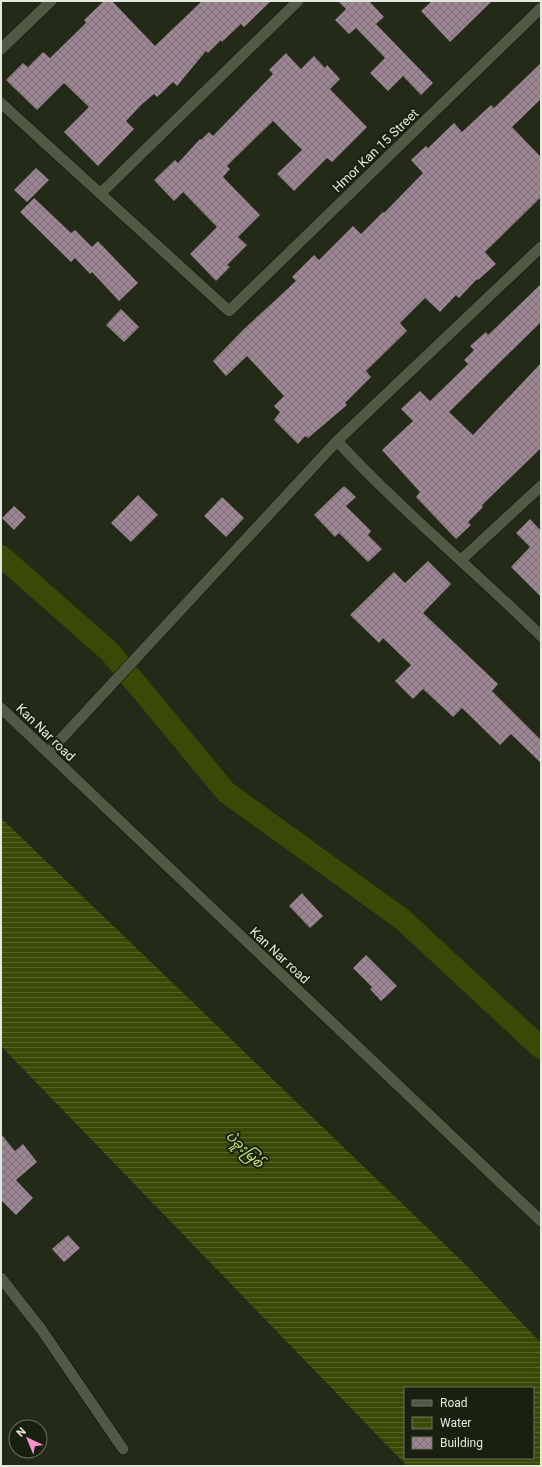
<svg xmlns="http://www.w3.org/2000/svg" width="542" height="1467" viewBox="0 0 542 1467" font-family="Roboto,'Noto Sans Myanmar',sans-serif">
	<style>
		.water { fill: url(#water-rules); fill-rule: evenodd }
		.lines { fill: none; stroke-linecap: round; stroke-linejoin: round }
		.canal { stroke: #394a06; stroke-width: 22 }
		.building { fill: url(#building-cross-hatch) }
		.minor-casing { stroke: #0d1203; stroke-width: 12 }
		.tertiary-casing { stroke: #0d1203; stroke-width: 12 }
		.minor { stroke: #515844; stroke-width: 11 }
		.tertiary { stroke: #515844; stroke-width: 11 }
		.labels { text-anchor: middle; stroke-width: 4; stroke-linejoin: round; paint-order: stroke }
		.street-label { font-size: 13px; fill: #e4e9dd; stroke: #1a200f }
		.water-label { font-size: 14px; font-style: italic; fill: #c1e476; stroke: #1a200f }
	</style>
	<defs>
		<pattern id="water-rules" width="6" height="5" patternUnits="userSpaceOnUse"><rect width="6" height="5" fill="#394a06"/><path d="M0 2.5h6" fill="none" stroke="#56642a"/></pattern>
		<pattern id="building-cross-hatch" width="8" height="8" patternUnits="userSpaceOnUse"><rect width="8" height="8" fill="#9d8693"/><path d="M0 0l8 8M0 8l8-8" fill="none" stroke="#7e7077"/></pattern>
	</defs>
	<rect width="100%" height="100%" fill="#242a18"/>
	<path class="water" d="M 1,818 L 467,1266 L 541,1343 L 541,1466 L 407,1466 L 1,1046 ZM 405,1388 L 533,1388 L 533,1458 L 405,1458 Z"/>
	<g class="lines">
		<polyline class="canal" points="1,556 110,652 226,792 402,919 541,1048"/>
	</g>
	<g class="building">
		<polygon points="104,1 112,1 155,46 202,1 271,1 244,27 241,24 222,42 221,40 208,53 206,51 177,86 173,82 157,97 154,94 141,105 126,121 134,129 98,166 64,132 89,107 64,83 37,110 6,80 23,63 28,67 43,52 50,58 86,23 84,20"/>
		<polygon points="338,1 369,1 384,17 376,24 433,83 421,95 403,76 388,91 370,73 385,58 356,28 349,34 335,20 346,9"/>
		<polygon points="432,1 492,1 450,42 421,11"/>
		<polygon points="286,53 301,69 314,56 325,68 327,65 340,79 330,89 367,127 332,162 327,158 294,191 277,174 302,150 273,121 235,158 227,166 230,169 223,177 260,215 238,237 247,245 227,265 230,267 216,281 190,254 217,227 183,192 174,201 154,180 175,160 178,163 200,139 201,140 209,132 213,136 273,74 269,70"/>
		<polygon points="541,63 541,99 512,127 541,157 541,197 485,252 496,264 478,280 477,279 459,298 456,295 440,312 425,298 400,323 407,331 366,371 371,377 345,403 347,405 308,438 305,436 298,444 274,420 280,412 274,406 284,396 247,356 226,376 213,361 243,330 296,281 292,277 314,255 319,260 353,226 361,234 383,212 384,213 423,173 411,160 426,146 428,148 454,123 462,132 491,105 494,108"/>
		<polygon points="36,168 49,180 27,202 14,190"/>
		<polygon points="34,198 71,233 75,230 92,247 98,241 138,283 119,301 92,272 90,274 75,258 71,262 20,212"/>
		<polygon points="541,284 541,322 449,412 473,435 541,363 541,448 482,505 483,507 468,522 471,525 456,539 416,497 420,492 382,450 413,421 401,409 420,391 430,401 468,364 464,360 474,350 470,346 486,332 488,335"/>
		<polygon points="121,309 139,327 124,342 106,325"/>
		<polygon points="344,486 356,497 346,506 371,531 368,535 382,549 368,562 339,533 335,537 314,515"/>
		<polygon points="138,495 158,515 131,542 111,523"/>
		<polygon points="222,497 244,518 226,537 204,516"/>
		<polygon points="14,506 26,517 14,530 2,518"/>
		<polygon points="530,519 541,531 541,597 511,567 530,547 516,533"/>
		<polygon points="428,561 451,584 423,613 498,684 492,691 541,740 541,763 511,734 500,745 462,708 453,717 423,689 413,699 395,681 411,665 383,638 379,643 350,615 394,572 405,583"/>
		<polygon points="302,893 323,916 310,928 289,906"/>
		<polygon points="366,955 397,986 381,1001 370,989 372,987 353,968"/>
		<polygon points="1,1134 15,1151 23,1144 37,1162 16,1180 33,1198 16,1215 1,1200"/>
		<polygon points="68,1235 80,1248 64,1262 52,1249"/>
	</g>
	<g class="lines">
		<g class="minor-casing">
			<g id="minor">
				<polyline points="1,49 51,1"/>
				<polyline points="1,103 229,311 541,8"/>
				<polyline points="101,193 298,1"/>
				<path d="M 541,247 L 337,441 C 401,510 474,570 541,636"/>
				<polyline points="461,560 541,486"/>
				<polyline points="48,753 337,441"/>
				<polyline points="1,1278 41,1329 123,1449"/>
			</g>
		</g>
		<g class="tertiary-casing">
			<polyline id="tertiary" points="1,708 541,1221"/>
		</g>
		<use href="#minor" class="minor"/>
		<use href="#tertiary" class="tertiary"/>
	</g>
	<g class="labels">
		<g class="street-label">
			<text transform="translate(375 150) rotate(-44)" y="5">Hmor Kan 15 Street</text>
			<text transform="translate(46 732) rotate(44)" y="5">Kan Nar road</text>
			<text transform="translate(280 955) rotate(43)" y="5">Kan Nar road</text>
		</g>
		<g class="water-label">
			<text transform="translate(245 1149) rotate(44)" y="5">ပဲခူးမြစ်</text>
		</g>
	</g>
	<rect width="542" height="1467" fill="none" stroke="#e4e9dd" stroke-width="4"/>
	<rect x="404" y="1387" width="130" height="72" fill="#1a200f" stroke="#6b7061"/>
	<rect x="412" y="1400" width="20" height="6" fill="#515844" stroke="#6b7061"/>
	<text x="440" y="1407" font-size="12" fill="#e4e9dd">Road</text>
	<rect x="412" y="1417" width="20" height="12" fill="url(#water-rules)" stroke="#6b7061"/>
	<text x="440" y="1427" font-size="12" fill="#e4e9dd">Water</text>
	<rect x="412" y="1437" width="20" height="12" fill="url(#building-cross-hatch)" stroke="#6b7061"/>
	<text x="440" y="1447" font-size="12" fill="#e4e9dd">Building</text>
	<g transform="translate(28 1439) rotate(316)"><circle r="19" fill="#1a200f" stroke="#6b7061"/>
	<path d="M0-3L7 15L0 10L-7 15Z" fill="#f790ce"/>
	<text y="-6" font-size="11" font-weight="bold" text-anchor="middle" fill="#e4e9dd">N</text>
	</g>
</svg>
